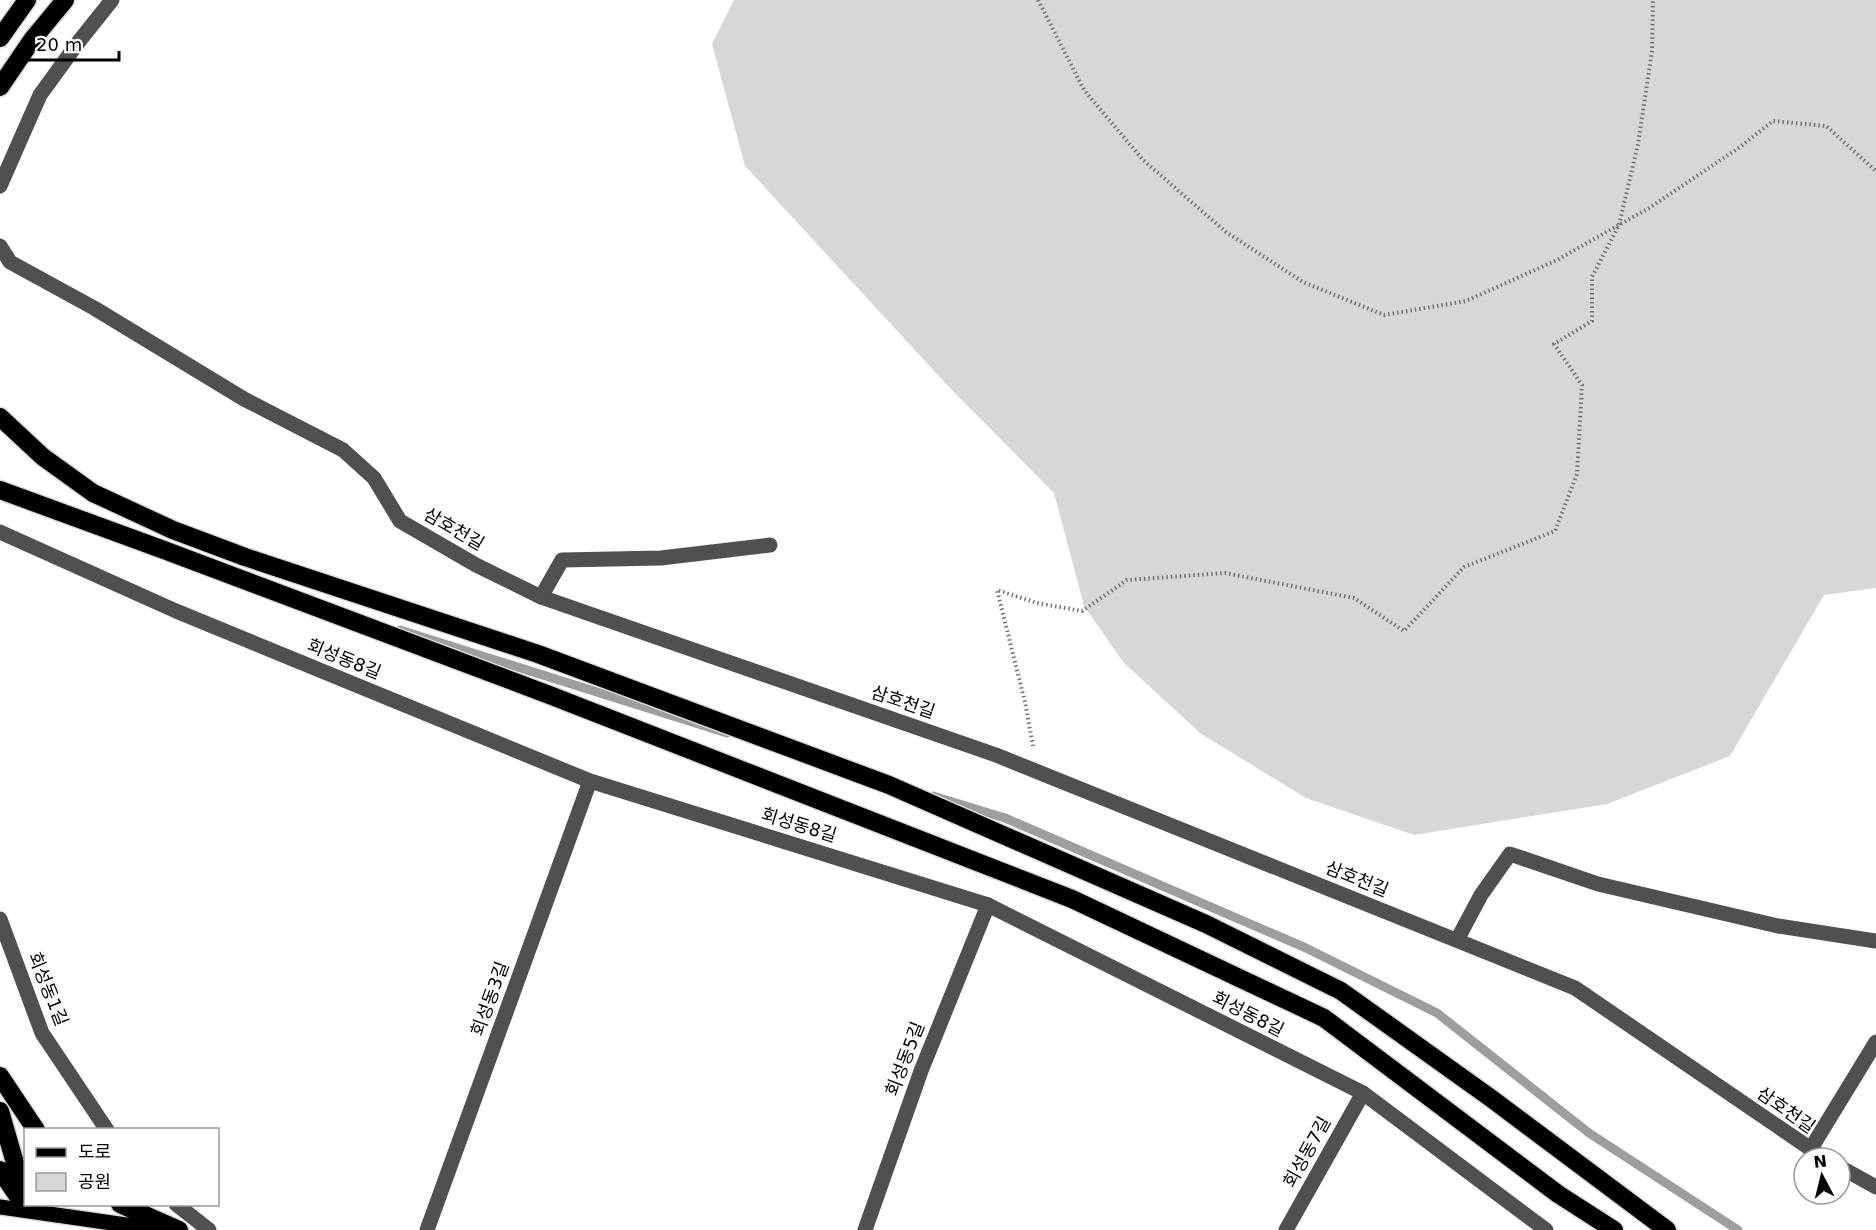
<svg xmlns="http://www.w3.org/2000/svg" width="1876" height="1230" viewBox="0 0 1876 1230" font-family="'DejaVu Sans','Noto Sans KR',sans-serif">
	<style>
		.green { fill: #d7d7d7 }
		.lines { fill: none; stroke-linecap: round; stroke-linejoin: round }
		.stream { stroke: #9e9e9e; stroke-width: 9 }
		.major-casing { stroke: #dbdbdb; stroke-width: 18 }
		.highway-casing { stroke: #dbdbdb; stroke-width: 21 }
		.path { stroke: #727272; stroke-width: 4; stroke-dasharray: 1.5 3; stroke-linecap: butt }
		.minor { stroke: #505050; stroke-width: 15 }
		.major { stroke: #000; stroke-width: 15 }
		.highway { stroke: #000; stroke-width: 18 }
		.labels { text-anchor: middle; stroke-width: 4.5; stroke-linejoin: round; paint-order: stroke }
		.street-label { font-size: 18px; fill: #000; stroke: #fff }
	</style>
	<rect width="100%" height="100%" fill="#fff"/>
	<polygon class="green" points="734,0 1876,0 1876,588 1824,595 1730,756 1607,804 1414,835 1306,798 1200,733 1124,663 1084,606 1054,493 948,386 745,166 712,44"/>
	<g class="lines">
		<g class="stream">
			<polyline points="400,630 727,733"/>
			<polyline points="933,796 1005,818 1306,948 1437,1013 1589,1133 1738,1230"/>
		</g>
		<g class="major-casing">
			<polyline id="major" points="0,1207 161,1230"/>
		</g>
		<g class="highway-casing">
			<g id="highway">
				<polyline points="0,38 27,0"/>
				<polyline points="0,87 32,40 65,0"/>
				<polyline points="0,417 43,457 93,493 173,530 245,557 538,654 889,785 1206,924 1341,991 1492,1099 1667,1230"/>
				<polyline points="0,490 164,550 552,696 1072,899 1324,1018 1558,1194 1614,1230"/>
				<polyline points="0,1076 36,1130"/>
				<polyline points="0,1111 26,1201"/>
				<polyline points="0,1170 19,1198"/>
				<polyline points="120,1204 179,1230"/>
			</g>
		</g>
		<g class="path">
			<polyline points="1038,0 1084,90 1143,160 1226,232 1303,282 1384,315 1466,301 1557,260 1649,208 1740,147 1773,121 1826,126 1876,171"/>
			<polyline points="1033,746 1025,702 997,590 1037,603 1082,611 1127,580 1225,573 1354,598 1404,631 1464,567 1555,531 1577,474 1582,385 1554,344 1592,321 1592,277 1619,225 1638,144 1652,51 1653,0"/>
		</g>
		<g class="minor">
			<polyline points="0,186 40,95 80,40 112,0"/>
			<polyline points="0,246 10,262 94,308 244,399 343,450 374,478 400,521 476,565 541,597 996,755 1575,988 1824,1158"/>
			<polyline points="0,532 176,611 590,781 988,905 1363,1093 1546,1230"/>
			<polyline points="541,597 562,560 661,558 770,545"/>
			<polyline points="0,919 42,1033 107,1130"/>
			<polyline points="1457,940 1481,895 1510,854 1598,884 1778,926 1876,941"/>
			<polyline points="1810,1150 1876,1042"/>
			<polyline points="1840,1167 1876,1187"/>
			<polyline points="176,1204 209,1230"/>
			<polyline points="427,1230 590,781"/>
			<polyline points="865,1230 921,1071 988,905"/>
			<polyline points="1286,1230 1363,1093"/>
		</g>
		<use href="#major" class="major"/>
		<use href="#highway" class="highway"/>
	</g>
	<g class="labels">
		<g class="street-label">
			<text transform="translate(454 529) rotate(30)" y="6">삼호천길</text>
			<text transform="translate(344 659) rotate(22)" y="6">회성동8길</text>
			<text transform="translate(903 702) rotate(19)" y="6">삼호천길</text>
			<text transform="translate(799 825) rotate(17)" y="6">회성동8길</text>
			<text transform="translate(1357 879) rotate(22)" y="6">삼호천길</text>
			<text transform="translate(48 989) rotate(68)" y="6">회성동1길</text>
			<text transform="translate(490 999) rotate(-70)" y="6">회성동3길</text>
			<text transform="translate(1248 1014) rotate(27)" y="6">회성동8길</text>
			<text transform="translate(905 1059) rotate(-69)" y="6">회성동5길</text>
			<text transform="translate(1786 1110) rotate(35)" y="6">삼호천길</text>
			<text transform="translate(1307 1152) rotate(-61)" y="6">회성동7길</text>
		</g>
	</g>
	<rect x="24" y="1128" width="195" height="78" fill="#ffffff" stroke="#999999" stroke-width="1.5"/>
	<rect x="36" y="1148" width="30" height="9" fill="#000000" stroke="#999999" stroke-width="1.5"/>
	<text x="78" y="1158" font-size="18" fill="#000000">도로</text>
	<rect x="36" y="1173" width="30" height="18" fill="#d7d7d7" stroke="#999999" stroke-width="1.5"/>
	<text x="78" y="1188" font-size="18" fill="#000000">공원</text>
	<g transform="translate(1822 1176) rotate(353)"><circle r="28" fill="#ffffff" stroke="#999999" stroke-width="1.5"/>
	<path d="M0-4.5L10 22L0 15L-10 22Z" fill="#000000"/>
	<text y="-9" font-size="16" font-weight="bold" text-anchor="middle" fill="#000000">N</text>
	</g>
	<path d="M27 51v9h92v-9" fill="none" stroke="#000000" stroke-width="3"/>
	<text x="36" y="51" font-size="18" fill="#000000" stroke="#ffffff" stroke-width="4.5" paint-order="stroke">20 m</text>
</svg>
